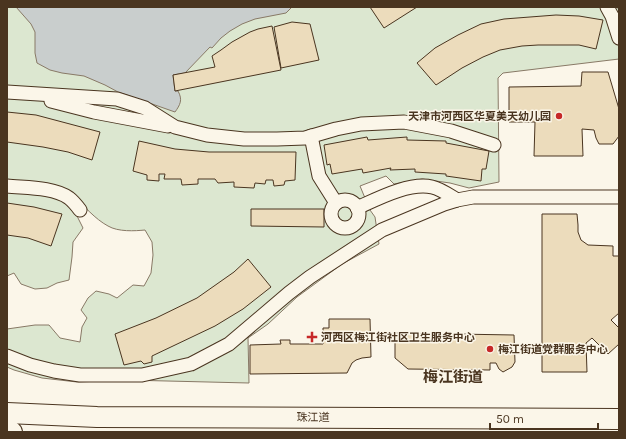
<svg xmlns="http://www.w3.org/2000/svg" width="626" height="439" viewBox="0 0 626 439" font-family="Karla,'Noto Sans SC',sans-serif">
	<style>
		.green { fill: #dce7d0; stroke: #887966 }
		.water { fill: #c9cecd; stroke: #887966 }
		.building { fill: #ecdcbc; stroke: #4a3520 }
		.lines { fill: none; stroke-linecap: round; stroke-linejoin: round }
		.street-casing { stroke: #4a3520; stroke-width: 15 }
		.primary-casing { stroke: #4a3520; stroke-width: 22 }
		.street { stroke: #fbf6e9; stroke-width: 13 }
		.primary { stroke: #fbf6e9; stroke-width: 20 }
		.poi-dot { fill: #c62828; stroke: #fbf6e9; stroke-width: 1.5 }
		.labels { text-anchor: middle; stroke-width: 3; stroke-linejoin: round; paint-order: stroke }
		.poi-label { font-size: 11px; font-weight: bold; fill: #4a3520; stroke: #fbf6e9; text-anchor: start }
		.street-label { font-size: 11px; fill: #4a3520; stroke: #fbf6e9 }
		.district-label { font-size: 15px; font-weight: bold; fill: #4a3520; stroke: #fbf6e9 }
	</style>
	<rect width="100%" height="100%" fill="#fbf6e9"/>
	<path class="green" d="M 7,7 L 617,7 L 619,10 L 619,59 L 503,73 L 498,78 L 499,182 L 469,188 L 450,183 L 422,179 L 394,184 L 386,176 L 360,186 L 370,210 L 375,217 L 379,244 L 342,264 L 297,297 L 268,324 L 248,338 L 249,383 L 126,380 L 77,382 L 42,378 L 14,370 L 7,367 L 7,329 L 35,325 L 49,325 L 60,338 L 80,342 L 82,327 L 87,318 L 81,310 L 88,298 L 96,291 L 109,294 L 117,298 L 133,285 L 144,286 L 151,273 L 153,255 L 152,242 L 145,230 C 135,231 118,232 108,226 C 95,219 84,206 73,195 L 75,212 L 83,228 L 73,242 L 72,257 L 69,280 L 57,283 L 47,288 L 35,289 L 21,284 L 14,273 L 7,276 Z"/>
	<path class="water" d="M 16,7 L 291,7 L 291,8 L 286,13 L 255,19 L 242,24 L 230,31 L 221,38 L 212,48 L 210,47 L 185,73 L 173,75 L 175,91 L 178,91 C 183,100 180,105 175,112 L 118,92 L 105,85 L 84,76 L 62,73 L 50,70 L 37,63 L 35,53 L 35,32 L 31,24 Z"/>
	<g class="building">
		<polygon points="370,7 417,7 384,28"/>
		<polygon points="556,15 579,16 603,20 596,49 579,45 538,45 522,46 500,50 483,57 462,68 436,85 417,63 435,48 458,35 481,24 504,19"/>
		<polygon points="292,22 310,24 319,60 281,68 274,27"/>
		<polygon points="272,26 281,70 175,91 173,75 215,67 212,56 221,50 232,42 250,32 258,29"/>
		<polygon points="582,72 608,72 619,109 619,136 613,144 599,144 596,138 594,130 582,129 583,156 534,156 535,122 509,122 509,87 581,86"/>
		<polygon points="7,112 36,115 100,132 92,160 68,152 43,147 7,142"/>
		<polygon points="367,137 368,140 407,137 407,140 446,141 446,143 489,151 486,169 482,169 481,181 446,176 446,174 415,172 415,169 390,170 391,168 363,173 362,169 332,174 330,164 327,165 324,145"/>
		<polygon points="139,141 175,149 209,152 296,152 295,180 285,181 284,185 274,186 273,180 266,180 265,184 255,183 254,188 234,187 234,182 218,183 215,179 198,179 198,184 182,185 181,179 164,179 165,174 159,174 159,181 147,180 147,175 133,171"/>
		<polygon points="7,203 34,207 62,214 51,246 28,238 7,235"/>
		<polygon points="251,209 324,209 324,227 251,226"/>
		<polygon points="542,214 577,214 578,225 578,232 581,240 588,245 613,246 613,256 619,256 619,313 611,320 619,328 619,344 608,354 592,338 586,343 587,372 542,372"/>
		<polygon points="248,259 271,287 243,309 215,326 152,356 152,362 144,364 141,361 124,365 115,334 156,318 197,298 234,272"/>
		<polygon points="329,319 370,319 371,357 362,358 356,360 352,363 347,373 250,374 250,345 281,344 280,340 290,340 290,344 323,344 323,328 329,328"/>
		<polygon points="395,333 514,335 515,362 512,367 503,372 499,369 496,363 490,363 490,370 408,369 395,358"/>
	</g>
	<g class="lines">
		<g class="street-casing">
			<g id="street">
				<polyline points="607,7 612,16 619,38"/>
				<polyline points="7,92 117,99 145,108 175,127 207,135 244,139 277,139 305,138 336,129 361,124 404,122 451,131 494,145"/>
				<polyline points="51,101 94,112 168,126"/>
				<polyline points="311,136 319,176 336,203"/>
				<path d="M 7,186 C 26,188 53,187 69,198 C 73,201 77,206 80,210"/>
				<circle cx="345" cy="214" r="14"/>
				<path d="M 357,208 C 377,199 409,182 432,187 C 441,189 449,195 457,200"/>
				<polyline points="7,356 30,365 54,371 80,375 142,375 191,364 229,344 289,293 310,277 382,230 444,204 457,200 473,197 619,197"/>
			</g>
		</g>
		<g class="primary-casing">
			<g id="primary">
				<polyline points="7,413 97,417 619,419"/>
				<polyline points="7,428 12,432"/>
			</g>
		</g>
		<use href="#street" class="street"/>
		<use href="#primary" class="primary"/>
	</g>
	<g class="poi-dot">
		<circle cx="559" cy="116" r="4"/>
		<path d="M310 331h4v4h4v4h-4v4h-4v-4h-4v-4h4z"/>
		<circle cx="490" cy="349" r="4"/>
	</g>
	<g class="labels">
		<g class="poi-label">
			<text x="551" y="120" text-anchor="end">天津市河西区华夏美天幼儿园</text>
			<text x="321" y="341">河西区梅江街社区卫生服务中心</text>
			<text x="498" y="353">梅江街道党群服务中心</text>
		</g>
		<g class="street-label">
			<text x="313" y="421">珠江道</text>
		</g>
		<g class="district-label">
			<text x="453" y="382">梅江街道</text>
		</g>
	</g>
	<rect width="626" height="439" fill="none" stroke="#4a3520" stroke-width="16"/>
	<path d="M490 423v6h108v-6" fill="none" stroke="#4a3520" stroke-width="2"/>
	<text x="496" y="423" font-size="12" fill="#4a3520" stroke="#fbf6e9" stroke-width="3" paint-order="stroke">50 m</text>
</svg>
